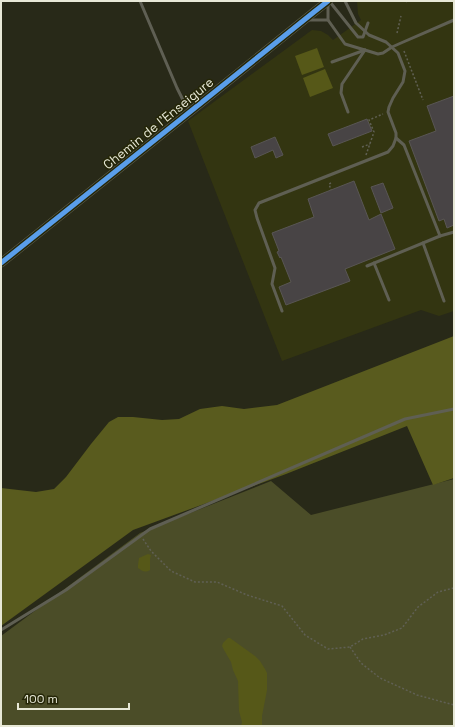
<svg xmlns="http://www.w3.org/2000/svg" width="455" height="727" viewBox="0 0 455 727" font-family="'Space Grotesk',sans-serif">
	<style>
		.built { fill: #333511 }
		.green { fill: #4b4d28 }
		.forest { fill: #595b1e }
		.water { fill: #565818 }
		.building { fill: #484445; stroke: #595654 }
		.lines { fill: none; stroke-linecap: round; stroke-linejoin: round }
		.path { stroke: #606054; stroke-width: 1.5; stroke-dasharray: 2 2; stroke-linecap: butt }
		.lane { stroke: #5f5f53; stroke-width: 3 }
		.secondary { stroke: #606152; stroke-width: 9 }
		.cycleway-casing { stroke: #252607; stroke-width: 8 }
		.cycleway { stroke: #5a9eea; stroke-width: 5 }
		.labels { text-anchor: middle; stroke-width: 3; stroke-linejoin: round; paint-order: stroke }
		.street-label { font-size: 13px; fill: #e7e8d7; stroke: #252607 }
	</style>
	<rect width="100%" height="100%" fill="#282918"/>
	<polygon class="built" points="357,1 454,1 454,311 439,316 421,310 282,361 188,121 312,30 321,31 328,35 333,40 361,20 358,14"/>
	<polygon class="green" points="454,479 454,726 1,726 1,636 140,533 271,481 311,515"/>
	<polygon class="forest" points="454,336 454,478 433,485 407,426 286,474 133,530 1,626 1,488 36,492 54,489 66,477 91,444 109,422 118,417 133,417 162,420 179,419 200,409 222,406 244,409 277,405"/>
	<g class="water">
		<polygon points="317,48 324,67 302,75 295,56"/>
		<polygon points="325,69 333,88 310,97 303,78"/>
		<path d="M 148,554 L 151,555 L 150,559 L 150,570 C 145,573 142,571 138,568 L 138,565 L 139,558 Z"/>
		<polygon points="228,638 230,638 255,656 260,661 265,669 267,673 267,690 262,716 262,726 241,726 242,722 239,711 238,681 233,670 231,662 224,650 222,646 223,643"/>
	</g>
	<g class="building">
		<polygon points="454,96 454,225 447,228 444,219 439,221 409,141 436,131 427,106"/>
		<polygon points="367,119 372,131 333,146 328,134"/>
		<polygon points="275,137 283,155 276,158 273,150 255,158 251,147"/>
		<polygon points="354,181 369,220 381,214 395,249 345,269 350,281 286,305 279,287 291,282 281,257 280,258 277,252 279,251 272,233 314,217 308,199"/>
		<polygon points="383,183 393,208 381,213 371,187"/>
	</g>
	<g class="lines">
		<g class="path">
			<polyline points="406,2 407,1"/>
			<polyline points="397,33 401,16"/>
			<polyline points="404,51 423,100"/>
			<polyline points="362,147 370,144"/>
			<polyline points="366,155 374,132 369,120 383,114"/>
			<polyline points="331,183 329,184 331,190"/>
			<polyline points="143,539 151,551 171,571 195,582 217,582 247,595 282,606 305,635 328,649 350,647 363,639 384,635 402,628 418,607 438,592 454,588"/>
			<polyline points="350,647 361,663 380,678 417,695 454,705"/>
		</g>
		<g class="lane">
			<polyline points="140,1 177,88 184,102 190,110"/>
			<polyline points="330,2 358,37 363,37 368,23"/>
			<polyline points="328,3 328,20 345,44 378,54 383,53 392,47 401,43 454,20"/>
			<polyline points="307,20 328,20"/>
			<polyline points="332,62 365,50"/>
			<polyline points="348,112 341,93 342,84 365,50"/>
			<polyline points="396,138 404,145 440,236"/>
			<polyline points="423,243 444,301"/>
			<polyline points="374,263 389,300"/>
			<polyline points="367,266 440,236 454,232"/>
			<polyline points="282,311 272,284 275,268 257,218 255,210 259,203 388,152 393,146 396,138 396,133 388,112 389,107 393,98 403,82 405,71 398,53 386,42 369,35 356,23 345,1"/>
			<polyline points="1,630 66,590 150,529 405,419 454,409"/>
		</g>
		<polyline class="secondary" points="1,263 191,111 314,12 328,1"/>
		<g class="cycleway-casing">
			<polyline id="cycleway" points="1,263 191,111 314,12 328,1"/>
		</g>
		<use href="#cycleway" class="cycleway"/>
	</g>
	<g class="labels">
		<g class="street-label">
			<text transform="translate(158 123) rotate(-39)" y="5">Chemin de l'Enseigure</text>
		</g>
	</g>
	<rect width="455" height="727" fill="none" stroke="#e7e8d7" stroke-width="4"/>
	<path d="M18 703v6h111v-6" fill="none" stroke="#e7e8d7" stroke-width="2"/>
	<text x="24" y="703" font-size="12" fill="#e7e8d7" stroke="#252607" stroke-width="3" paint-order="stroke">100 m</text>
</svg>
